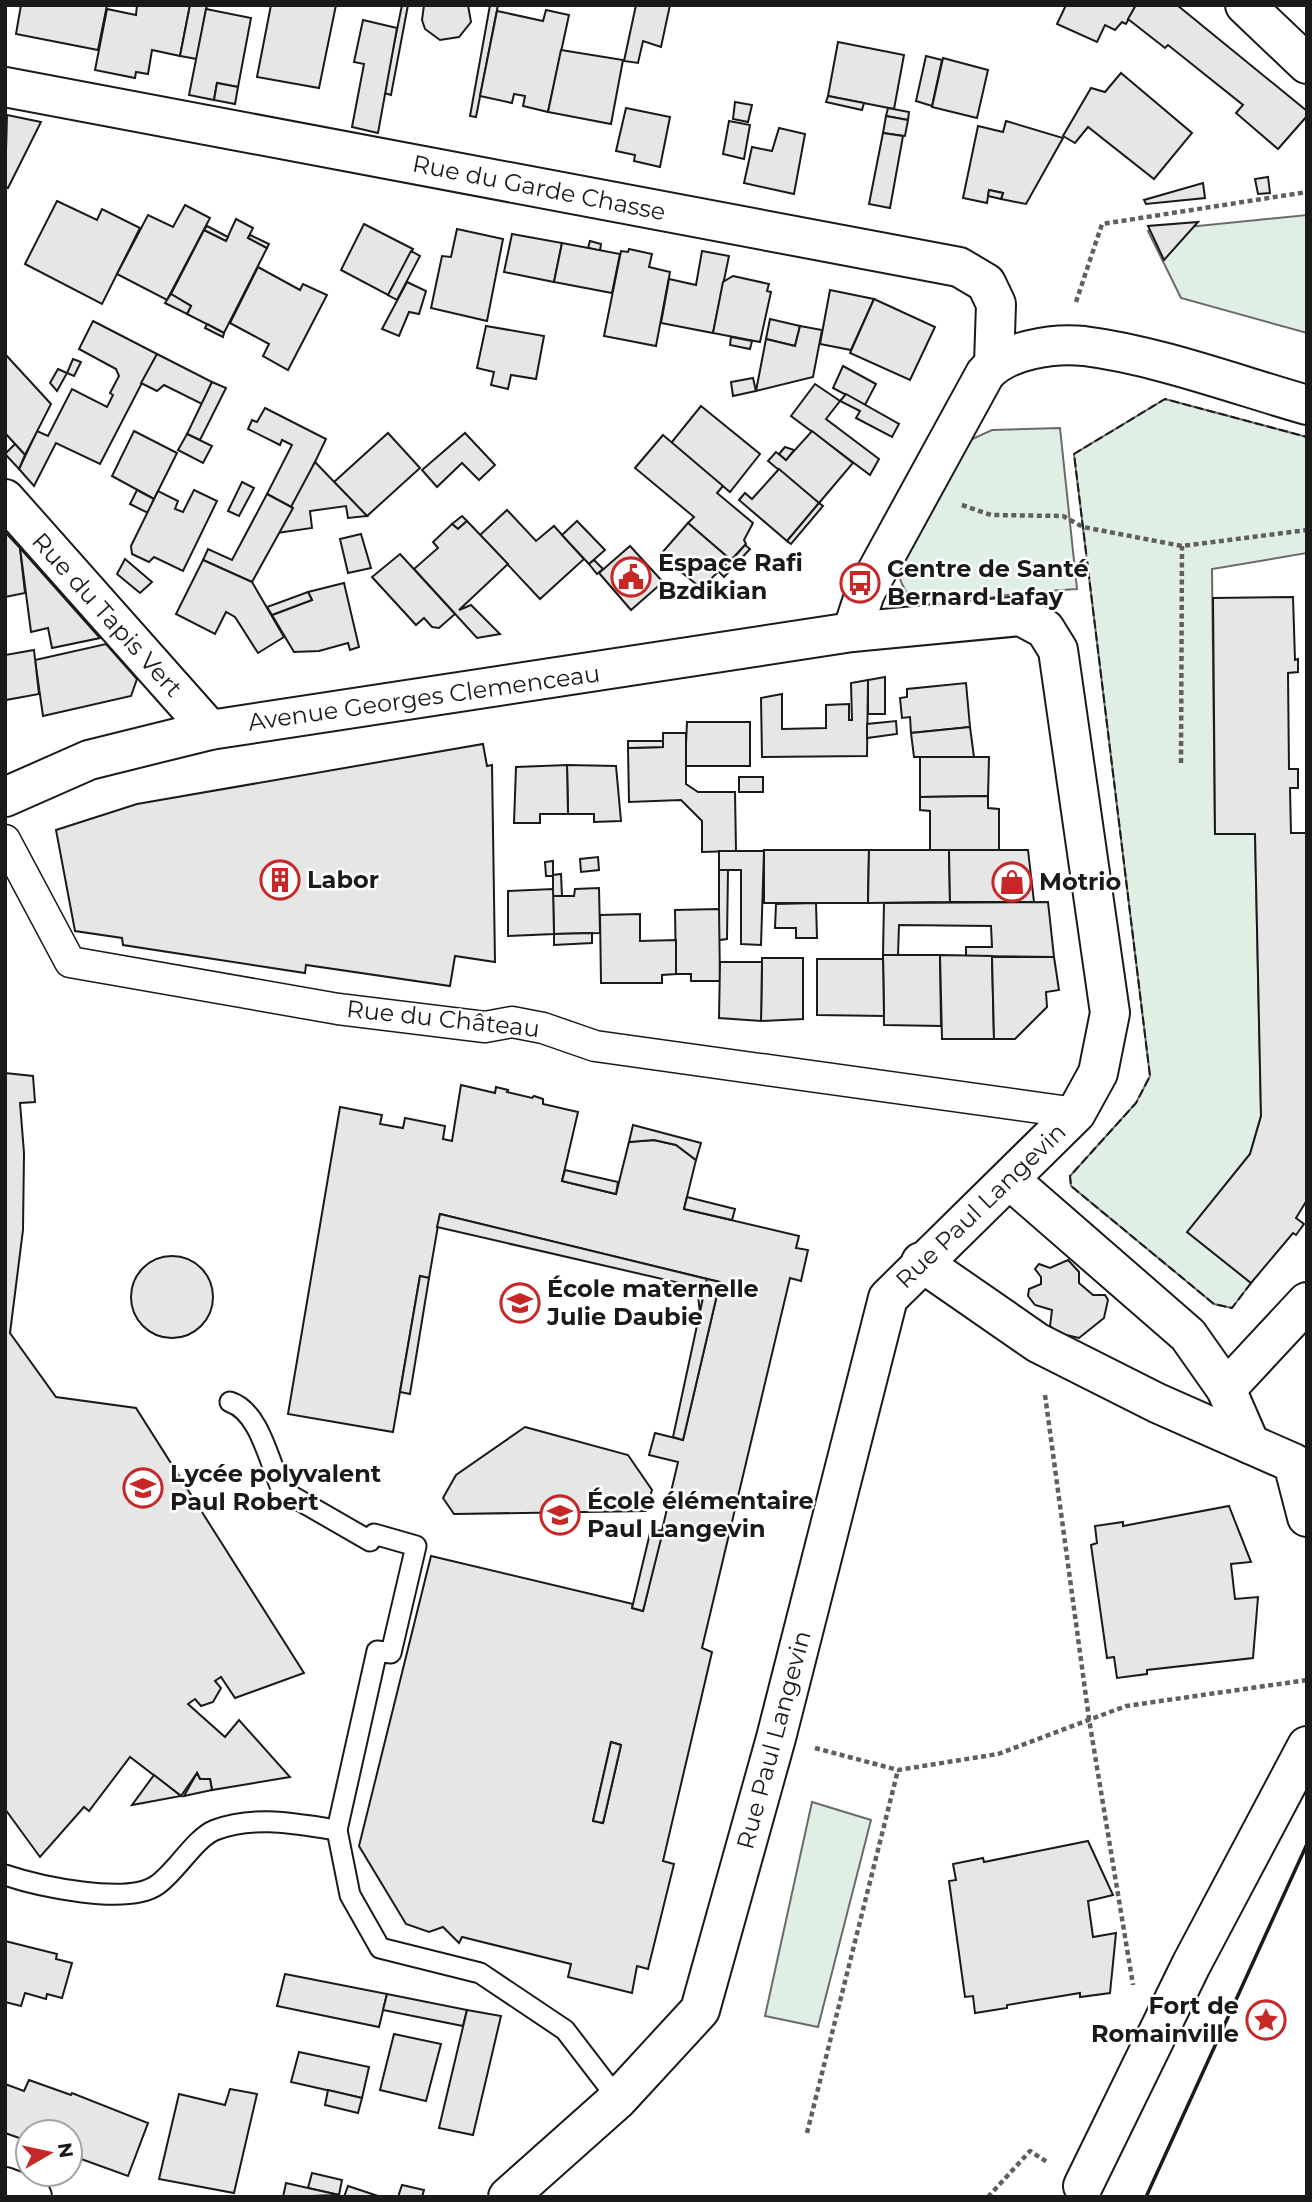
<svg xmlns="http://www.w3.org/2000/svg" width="1312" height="2202" viewBox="0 0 1312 2202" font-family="Montserrat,sans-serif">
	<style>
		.green { fill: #e0efe3; stroke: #6a6a6a; stroke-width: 2 }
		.building { fill: #e6e6e6; stroke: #1a1a1a; stroke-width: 2; fill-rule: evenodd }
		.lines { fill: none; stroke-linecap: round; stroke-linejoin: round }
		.service-casing { stroke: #1a1a1a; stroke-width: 23 }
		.pedestrian-casing { stroke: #1a1a1a; stroke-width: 33 }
		.minor-casing { stroke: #1a1a1a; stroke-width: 42 }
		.tertiary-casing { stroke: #1a1a1a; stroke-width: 42 }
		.path { stroke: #5f5f5f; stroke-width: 4.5; stroke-dasharray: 5 3.5; stroke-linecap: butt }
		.service { stroke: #fff; stroke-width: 19 }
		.pedestrian { stroke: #fff; stroke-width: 30 }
		.minor { stroke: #fff; stroke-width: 38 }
		.tertiary { stroke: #fff; stroke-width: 38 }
		.fence { stroke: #1a1a1a; stroke-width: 2; stroke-dasharray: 9 3.5; stroke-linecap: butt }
		.wall { stroke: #1a1a1a; stroke-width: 3.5 }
		.labels { text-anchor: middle; stroke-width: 5; stroke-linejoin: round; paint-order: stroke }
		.street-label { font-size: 24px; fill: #1a1a1a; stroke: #fff }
		.poi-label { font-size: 24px; font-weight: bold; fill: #1a1a1a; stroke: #fff; text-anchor: start }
	</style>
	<rect width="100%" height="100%" fill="#fff"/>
	<g class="green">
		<polygon points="1307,215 1307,333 1181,298 1148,231"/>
		<polygon points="1165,399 1307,437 1307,553 1212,569 1215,834 1255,834 1261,1116 1250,1154 1188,1232 1251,1283 1232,1308 1214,1304 1071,1186 1070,1176 1136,1103 1150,1076 1074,454"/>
		<path d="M 1060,428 L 1077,589 C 1051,591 1026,592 1001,596 C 981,598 939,614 921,605 C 905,597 900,581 896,565 L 970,440 L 992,430 Z"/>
		<polygon points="812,1802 871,1820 818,2027 765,2016"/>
	</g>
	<g class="building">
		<polygon points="21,5 107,5 98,50 16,34"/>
		<polygon points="137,5 190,5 180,56 152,50 148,74 136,72 135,78 95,70 107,9 136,15"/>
		<polygon points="190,5 207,5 197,59 180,56"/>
		<polygon points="271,5 336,5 319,88 257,77"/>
		<polygon points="402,5 408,5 391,95 384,93"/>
		<polygon points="424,5 468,5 471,22 459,37 440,40 425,29 422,20"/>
		<polygon points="490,5 498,5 476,117 470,116"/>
		<polygon points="636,5 670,5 661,47 643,41 638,63 624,61"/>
		<polygon points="1066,5 1136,5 1126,24 1122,22 1115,30 1105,25 1097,42 1057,24"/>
		<polygon points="1136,5 1177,5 1307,111 1307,116 1278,149 1236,113 1243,105 1168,45 1165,48 1128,19"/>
		<polygon points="206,9 251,18 238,87 217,83 214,100 189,95"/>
		<polygon points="546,10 569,15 548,112 523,106 525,96 514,94 512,103 480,96 497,11 543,21"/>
		<polygon points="363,20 397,28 378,133 352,127 364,64 354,62"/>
		<polygon points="838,42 904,55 894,109 828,96"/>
		<polygon points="561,50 623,60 611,124 548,112"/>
		<polygon points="926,56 942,60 932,106 916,101"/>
		<polygon points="943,58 988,70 977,118 932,107"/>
		<polygon points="1121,73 1192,133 1154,179 1088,127 1075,143 1063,136 1091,88 1105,92"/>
		<polygon points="217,83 238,87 235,104 214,100"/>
		<polygon points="828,96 864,103 862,110 826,102"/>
		<polygon points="735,102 752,105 748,122 733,119"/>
		<polygon points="626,108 670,117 660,167 634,161 635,155 616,151"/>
		<polygon points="888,108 909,112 908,120 886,116"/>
		<polygon points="7,115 41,122 8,188 5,186"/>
		<polygon points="886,116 908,120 905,136 883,133"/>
		<polygon points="729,121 750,125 744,159 723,154"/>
		<polygon points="1006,121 1063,138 1026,204 1001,199 1003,193 989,190 987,203 963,198 978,126 1003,132"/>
		<polygon points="779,128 805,134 794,194 744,183 752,147 772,151"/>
		<polygon points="883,133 903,136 890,208 869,204"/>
		<polygon points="1268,177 1270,193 1258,194 1255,179"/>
		<polygon points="1203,183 1205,198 1146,204 1144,200"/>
		<polygon points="989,190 1003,193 1001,199 988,196"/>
		<polygon points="57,201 97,220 102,209 140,228 102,304 25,264"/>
		<polygon points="185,205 210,218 167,300 117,274 148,215 173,227"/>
		<polygon points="236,219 253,228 248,238 267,248 224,333 187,314 191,306 171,294 204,230 226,241"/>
		<polygon points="1198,222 1164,260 1148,226"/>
		<polygon points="364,224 413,249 388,295 341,270"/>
		<polygon points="207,226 228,237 226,241 204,230"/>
		<polygon points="457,229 503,239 487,321 431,308 442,256 451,257"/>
		<polygon points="512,234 562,243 554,282 504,272"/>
		<polygon points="250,235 269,244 267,248 248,238"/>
		<polygon points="590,241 601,244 600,251 588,248"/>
		<polygon points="562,243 620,254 612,293 554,282"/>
		<polygon points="629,249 652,254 649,267 670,272 656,346 604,336 621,251 628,252"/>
		<polygon points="411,251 420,256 397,300 388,295"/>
		<polygon points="702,251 729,256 713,333 661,323 669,279 696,285"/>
		<polygon points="258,267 300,290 303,284 327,295 288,370 263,356 269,344 230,323"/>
		<polygon points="733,276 769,284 767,291 771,292 760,342 713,333 723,282"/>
		<polygon points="407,282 426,291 419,314 409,312 399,336 382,329"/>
		<polygon points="830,290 874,299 851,350 820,344"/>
		<polygon points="171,294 191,306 187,314 165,303"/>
		<polygon points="874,299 935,327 910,380 850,353"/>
		<polygon points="770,319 800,326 795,346 766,339"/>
		<polygon points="93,321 157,354 100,464 56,443 34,486 19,469 37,431 48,436 72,389 107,407 113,395 110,393 119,376 116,369 79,349"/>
		<polygon points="207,324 224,333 223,337 205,328"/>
		<polygon points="486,326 544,336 536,379 511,375 508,389 491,385 494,372 477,368"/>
		<polygon points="800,326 822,330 813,377 756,391 766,339 795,346"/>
		<polygon points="731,337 752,341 750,349 730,345"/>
		<polygon points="5,354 51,404 25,455 5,433"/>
		<polygon points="157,354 212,382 202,404 164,385 157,391 141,383"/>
		<polygon points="73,359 81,362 74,376 67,373"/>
		<polygon points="843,366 876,384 865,405 833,388"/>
		<polygon points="58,369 67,373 57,391 50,383"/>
		<polygon points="753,378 756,391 733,396 731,382"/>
		<polygon points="212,382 226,388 200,440 187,434"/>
		<polygon points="815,384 840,401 826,419 879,459 870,475 791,416"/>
		<polygon points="846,394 899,424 892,437 856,418 860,411 840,401"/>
		<polygon points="701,406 760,454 730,492 671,443"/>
		<polygon points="265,408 326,439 293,508 267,494 292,445 282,440 280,445 248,429 252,420 257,422"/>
		<polygon points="134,431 177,453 154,499 112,476"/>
		<polygon points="812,431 853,463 819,503 768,461 776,452 786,460"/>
		<polygon points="388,433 420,468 367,516 334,482"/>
		<polygon points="465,433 495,465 479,480 462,463 437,487 422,470"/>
		<polygon points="187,434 212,446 203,463 178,450"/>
		<polygon points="663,435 723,486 717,493 753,523 744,540 746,544 731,560 688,523 694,517 635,468"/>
		<polygon points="15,444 25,455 19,469 5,454"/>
		<polygon points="785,447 794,450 786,460 779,454"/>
		<polygon points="315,462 367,516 348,518 346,506 310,511 312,528 277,533"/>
		<polygon points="779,469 819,503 787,541 739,500 745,493 752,499"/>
		<polygon points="242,482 254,488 239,516 228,511"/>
		<polygon points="137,490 154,499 148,513 130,504"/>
		<polygon points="194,490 217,501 183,571 154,557 149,562 132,554 131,546 158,491 178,501 175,509 183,512"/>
		<polygon points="267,494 293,508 252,582 203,560 208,549 232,560"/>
		<polygon points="819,503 823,506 791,544 787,541"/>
		<polygon points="507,510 536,541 554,526 584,559 540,599 480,535"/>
		<polygon points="462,516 467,521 458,529 452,524"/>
		<polygon points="467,521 508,564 459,610 471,605 500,634 477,638 414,569 438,548 433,542 452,524 458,529"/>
		<polygon points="577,521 605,550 589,564 562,535"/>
		<polygon points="688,523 731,560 701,588 660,555"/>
		<polygon points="5,532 20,548 25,593 5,597"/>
		<polygon points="361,534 371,568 348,573 340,539"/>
		<polygon points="745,545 750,549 724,577 720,573"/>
		<polygon points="630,546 663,582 631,610 599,573"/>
		<polygon points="20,548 100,638 52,648 48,628 31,632"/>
		<polygon points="400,554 455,614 439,628 432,627 424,618 416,625 372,577"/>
		<polygon points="125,559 152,582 140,593 117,574"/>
		<polygon points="203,560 252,582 284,637 258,653 235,617 226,612 215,634 176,614"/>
		<polygon points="594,560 603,569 597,574 589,564"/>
		<polygon points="344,583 359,647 350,650 348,643 319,651 294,652 272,615 312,600 308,592"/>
		<polygon points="308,592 312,600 272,615 267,607"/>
		<polygon points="1293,597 1295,660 1298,659 1298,672 1288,673 1289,769 1298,769 1298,788 1290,788 1291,833 1307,833 1307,1200 1296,1218 1304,1224 1296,1235 1293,1233 1251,1283 1187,1232 1250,1154 1261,1116 1255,834 1215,834 1213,598"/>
		<polygon points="106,644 137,679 131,696 43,716 35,660"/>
		<polygon points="34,650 39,694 6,700 5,655"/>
		<polygon points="885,677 885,714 868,714 868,680"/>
		<polygon points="868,680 867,756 762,757 761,698 782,694 782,729 826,728 826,705 849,704 849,720 852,720 851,683"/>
		<polygon points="966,683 970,727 911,733 910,717 902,718 900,698 907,697 907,689"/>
		<polygon points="896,721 897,734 867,738 867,724"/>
		<polygon points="687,722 750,722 750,766 685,766"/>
		<polygon points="970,727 974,757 914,757 911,733"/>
		<polygon points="663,733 686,733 686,784 698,792 735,792 736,851 702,852 702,821 681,800 629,802 628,748 663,747"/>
		<polygon points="628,741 663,741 663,747 628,748"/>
		<polygon points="483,744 487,766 492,765 495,962 455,956 450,986 306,965 305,973 123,945 122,938 75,931 56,830 137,804"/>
		<polygon points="920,757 989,757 988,796 920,797"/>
		<polygon points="567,765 616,766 621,821 594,822 594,814 568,814"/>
		<polygon points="567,765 568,814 540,814 540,823 514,823 516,767"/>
		<rect x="739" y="777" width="24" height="15"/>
		<polygon points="988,796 988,808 999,809 999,850 930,850 930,811 920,810 920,797"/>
		<polygon points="764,850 869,850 868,903 764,903"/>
		<polygon points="869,850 949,850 950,902 868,903"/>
		<polygon points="949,850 1028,850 1034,902 950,902"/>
		<polygon points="719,851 764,851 761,945 741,944 741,870 719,870"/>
		<polygon points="598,857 599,870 581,872 580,859"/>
		<polygon points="553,861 553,876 546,876 545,862"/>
		<polygon points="719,870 728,870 727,939 719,940"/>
		<polygon points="561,874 562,896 553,896 553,875"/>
		<polygon points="599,888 600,933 554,934 553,896 574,896 575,889"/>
		<polygon points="553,889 554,934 508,936 508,891"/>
		<polygon points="1048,902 1054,957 966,956 966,947 992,947 991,926 899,925 898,955 883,955 884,903"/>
		<polygon points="816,903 817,938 796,938 796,928 775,928 776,904"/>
		<polygon points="719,909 720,981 691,981 691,974 676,974 675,910"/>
		<polygon points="640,914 640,941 676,940 676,974 662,975 662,983 601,983 600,915"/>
		<polygon points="592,933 592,943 554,945 554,934"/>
		<polygon points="883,955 940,955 941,1026 884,1025"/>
		<polygon points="940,955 992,956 994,1039 942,1039"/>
		<polygon points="992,957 1054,957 1059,990 1046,992 1047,1007 1015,1039 994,1039"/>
		<polygon points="762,958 803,958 803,1019 761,1021"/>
		<polygon points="817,959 883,959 884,1016 817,1015"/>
		<polygon points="720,962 762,962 761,1021 719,1018"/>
		<polygon points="5,1073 33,1076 35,1102 20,1103 24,1153 23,1230 10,1333 56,1397 136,1408 304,1673 235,1698 221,1677 215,1681 221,1688 213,1702 201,1706 195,1699 188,1704 225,1737 239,1720 290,1777 212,1790 210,1779 200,1779 197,1773 181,1796 130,1757 89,1811 84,1807 40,1857 5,1809"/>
		<path d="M 461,1085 L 495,1093 L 496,1087 L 508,1090 L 507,1092 L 532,1098 L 534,1096 L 543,1099 L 543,1104 L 578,1112 L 562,1181 L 616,1194 L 629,1142 L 654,1140 L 676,1145 L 696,1160 L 684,1209 L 799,1236 L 796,1248 L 808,1250 L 801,1281 L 790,1278 L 702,1648 L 712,1652 L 663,1861 L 674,1864 L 648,1969 L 637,1966 L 632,1993 L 568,1977 L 571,1964 L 462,1937 L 459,1943 L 443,1927 L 429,1932 L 406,1924 L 359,1846 L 431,1556 L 633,1604 L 632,1608 L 643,1611 L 678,1462 L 649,1455 L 655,1433 L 683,1440 L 720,1282 L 440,1214 L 429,1278 L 420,1276 L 393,1432 L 288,1414 L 340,1107 L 382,1115 L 380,1124 L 403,1128 L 405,1118 L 445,1126 L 443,1139 L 452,1141 ZM 611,1742 L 621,1745 L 603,1823 L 593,1821 Z"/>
		<polygon points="633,1125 701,1143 696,1160 676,1145 654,1140 629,1142"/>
		<polygon points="565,1170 618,1182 616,1194 562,1181"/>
		<polygon points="687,1197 735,1209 732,1220 684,1209"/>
		<polygon points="440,1214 707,1279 700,1313 697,1287 437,1227"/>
		<circle cx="172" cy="1297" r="41"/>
		<polygon points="1068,1260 1079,1272 1079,1283 1093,1295 1105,1295 1108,1300 1104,1318 1079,1338 1058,1333 1050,1326 1052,1310 1035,1305 1028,1296 1029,1289 1041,1284 1041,1277 1035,1269 1039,1264 1050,1268"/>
		<polygon points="420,1276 429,1278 410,1394 400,1392"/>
		<polygon points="707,1279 720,1282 683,1440 673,1437"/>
		<polygon points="525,1427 628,1455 652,1490 646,1511 454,1514 443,1498 456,1475"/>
		<polygon points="1229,1506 1251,1562 1231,1564 1235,1599 1258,1597 1253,1658 1147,1670 1147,1674 1117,1678 1114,1657 1107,1658 1091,1545 1097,1543 1095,1526 1123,1522 1123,1526"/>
		<polygon points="651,1529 663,1531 643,1611 632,1608"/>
		<polygon points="611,1742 621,1745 603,1823 593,1821"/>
		<polygon points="197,1773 200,1779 210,1779 212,1790 184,1796"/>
		<polygon points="154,1775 181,1796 132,1805"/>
		<polygon points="1088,1841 1113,1895 1088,1901 1093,1937 1116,1933 1110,1993 1080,1997 1080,1993 1007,2005 1007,2008 975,2013 973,1996 965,1997 949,1881 956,1880 953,1864 983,1858 984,1862"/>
		<polygon points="5,1941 57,1954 56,1959 72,1963 62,1998 47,1994 46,1999 25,1993 21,2006 5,2002"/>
		<polygon points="285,1974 387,1994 379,2027 277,2006"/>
		<polygon points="387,1994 467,2010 463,2026 383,2010"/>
		<polygon points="467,2010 501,2016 473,2135 439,2128"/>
		<polygon points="394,2034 441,2044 426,2101 380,2090"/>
		<polygon points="299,2052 369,2067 362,2098 291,2082"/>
		<polygon points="29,2080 71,2095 72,2093 148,2123 128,2176 70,2155 70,2132 28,2132 28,2141 5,2133 5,2084 24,2091"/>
		<polygon points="230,2089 257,2094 234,2193 159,2179 179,2094 225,2105"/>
		<polygon points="328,2090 362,2098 358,2113 325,2105"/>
		<polygon points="312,2173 342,2180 339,2195 308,2188"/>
		<polygon points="286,2183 308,2188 339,2195 283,2197"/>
		<polygon points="402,2185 424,2190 422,2197 398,2197"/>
		<polygon points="348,2186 381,2197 344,2197"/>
	</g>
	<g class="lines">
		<g class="service-casing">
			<g id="service">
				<path d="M 230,1402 C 259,1411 269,1461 281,1488 L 290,1495 L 370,1541 L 374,1534 L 416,1546 L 391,1653 L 377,1651 L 337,1830 L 350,1895 L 380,1948 L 480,1973 L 565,2030 L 618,2099"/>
				<path d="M 5,1875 C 38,1886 127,1906 157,1885 C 176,1872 195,1838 215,1830 C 255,1815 296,1824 337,1830"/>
			</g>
		</g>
		<g class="pedestrian-casing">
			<polyline id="pedestrian" points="5,840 70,962 338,1009 485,1027 512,1022 543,1028 595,1046 1076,1113"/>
		</g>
		<g class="minor-casing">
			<g id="minor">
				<polyline points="1245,5 1307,64"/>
				<polyline points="5,87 959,267 986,283 996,304 994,364"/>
				<polyline points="5,499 210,730"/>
				<path d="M 852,632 L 865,593 L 985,374 C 1005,350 1053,343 1084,346 C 1156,355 1237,385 1307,405"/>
				<polyline points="5,797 89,760 210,730 852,632 1021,616 1045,629 1058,650 1110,1013 1098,1073 1076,1113 888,1298 776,1738 700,2010 618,2099 508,2197"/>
				<polyline points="1010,1180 1188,1335 1226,1389 1250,1444"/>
				<polyline points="921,1262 1038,1343 1157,1403 1293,1463 1307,1517"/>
				<polyline points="1226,1389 1307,1302"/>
				<polyline points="1083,2186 1191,1965 1307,1746"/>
			</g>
		</g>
		<g class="tertiary-casing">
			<polyline id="tertiary" points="5,2187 32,2197"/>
		</g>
		<g class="path">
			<polyline points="1076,302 1102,224 1307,192"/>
			<polyline points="962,505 991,515 1063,516 1083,527 1182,546 1307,530"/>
			<polyline points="1181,763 1182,546"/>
			<polyline points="1045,1395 1089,1719 1133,1985"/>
			<polyline points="815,1748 898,1770 998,1754 1126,1706 1307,1680"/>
			<polyline points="807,2133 898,1770"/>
			<polyline points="988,2197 1030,2151 1047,2162"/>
		</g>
		<use href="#service" class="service"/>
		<use href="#pedestrian" class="pedestrian"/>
		<use href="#minor" class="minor"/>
		<use href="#tertiary" class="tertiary"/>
		<polyline class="fence" points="1251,1283 1232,1308 1214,1304 1071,1186 1070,1176 1136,1103 1150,1076 1074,454 1165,399 1307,437"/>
		<polyline class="wall" points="1146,2197 1307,1844"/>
	</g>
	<defs>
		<g id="civic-ring" transform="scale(2.0125)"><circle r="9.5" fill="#fff" stroke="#c62828" stroke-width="1.5"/><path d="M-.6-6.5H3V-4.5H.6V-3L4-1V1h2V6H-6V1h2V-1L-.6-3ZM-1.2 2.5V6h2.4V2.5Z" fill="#c62828"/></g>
		<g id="bus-ring" transform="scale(2.0125)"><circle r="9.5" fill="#fff" stroke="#c62828" stroke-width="1.5"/><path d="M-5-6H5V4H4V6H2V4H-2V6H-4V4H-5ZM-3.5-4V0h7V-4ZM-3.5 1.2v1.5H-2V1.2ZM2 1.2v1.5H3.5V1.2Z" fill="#c62828"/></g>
		<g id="building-ring" transform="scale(2.0125)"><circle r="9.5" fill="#fff" stroke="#c62828" stroke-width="1.5"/><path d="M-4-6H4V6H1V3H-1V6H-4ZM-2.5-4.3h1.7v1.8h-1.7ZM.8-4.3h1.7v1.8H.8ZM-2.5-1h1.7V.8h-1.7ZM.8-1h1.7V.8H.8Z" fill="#c62828"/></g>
		<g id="shop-ring" transform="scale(2.0125)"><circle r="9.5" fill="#fff" stroke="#c62828" stroke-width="1.5"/><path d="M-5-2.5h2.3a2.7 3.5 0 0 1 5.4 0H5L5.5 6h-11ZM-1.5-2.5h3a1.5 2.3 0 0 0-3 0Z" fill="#c62828"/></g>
		<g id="school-ring" transform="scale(2.0125)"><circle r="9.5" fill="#fff" stroke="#c62828" stroke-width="1.5"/><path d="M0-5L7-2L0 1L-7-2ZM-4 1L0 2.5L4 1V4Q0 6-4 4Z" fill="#c62828"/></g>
		<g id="sight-ring" transform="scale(2.0125)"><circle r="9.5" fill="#fff" stroke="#c62828" stroke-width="1.5"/><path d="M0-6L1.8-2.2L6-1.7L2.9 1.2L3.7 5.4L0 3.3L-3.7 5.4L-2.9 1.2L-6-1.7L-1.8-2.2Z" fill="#c62828"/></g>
	</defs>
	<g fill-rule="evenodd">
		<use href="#civic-ring" x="631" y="577"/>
		<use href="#bus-ring" x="860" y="583"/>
		<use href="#building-ring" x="280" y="880"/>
		<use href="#shop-ring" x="1012" y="882"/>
		<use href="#school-ring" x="520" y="1303"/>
		<use href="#school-ring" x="143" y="1488"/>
		<use href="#school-ring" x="560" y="1515"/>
		<use href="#sight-ring" x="1266" y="2020"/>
	</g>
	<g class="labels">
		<g class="street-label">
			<text transform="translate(539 188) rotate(11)" y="8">Rue du Garde Chasse</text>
			<text transform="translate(107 615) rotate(48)" y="8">Rue du Tapis Vert</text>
			<text transform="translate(424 698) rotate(-8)" y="8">Avenue Georges Clemenceau</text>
			<text transform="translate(443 1019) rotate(6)" y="8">Rue du Château</text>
			<text transform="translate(981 1206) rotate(-44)" y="8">Rue Paul Langevin</text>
			<text transform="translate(774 1740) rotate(-75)" y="8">Rue Paul Langevin</text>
		</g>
		<g class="poi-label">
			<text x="658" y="571">Espace Rafi<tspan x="658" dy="28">Bzdikian</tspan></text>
			<text x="887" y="577">Centre de Santé<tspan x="887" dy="28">Bernard Lafay</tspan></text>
			<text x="307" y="888">Labor</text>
			<text x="1039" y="890">Motrio</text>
			<text x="547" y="1297">École maternelle<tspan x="547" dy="28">Julie Daubie</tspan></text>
			<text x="170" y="1482">Lycée polyvalent<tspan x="170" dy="28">Paul Robert</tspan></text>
			<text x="587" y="1509">École élémentaire<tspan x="587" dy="28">Paul Langevin</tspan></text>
			<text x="1239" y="2014" text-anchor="end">Fort de<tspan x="1239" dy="28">Romainville</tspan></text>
		</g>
	</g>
	<rect width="1312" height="2202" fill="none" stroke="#1a1a1a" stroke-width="14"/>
	<g transform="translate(49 2153) rotate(81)"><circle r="33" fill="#ffffff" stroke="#a3a3a3" stroke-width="2"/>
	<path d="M0-5L12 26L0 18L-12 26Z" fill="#c62828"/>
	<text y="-10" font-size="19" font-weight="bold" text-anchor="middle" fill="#1a1a1a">N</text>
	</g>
</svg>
